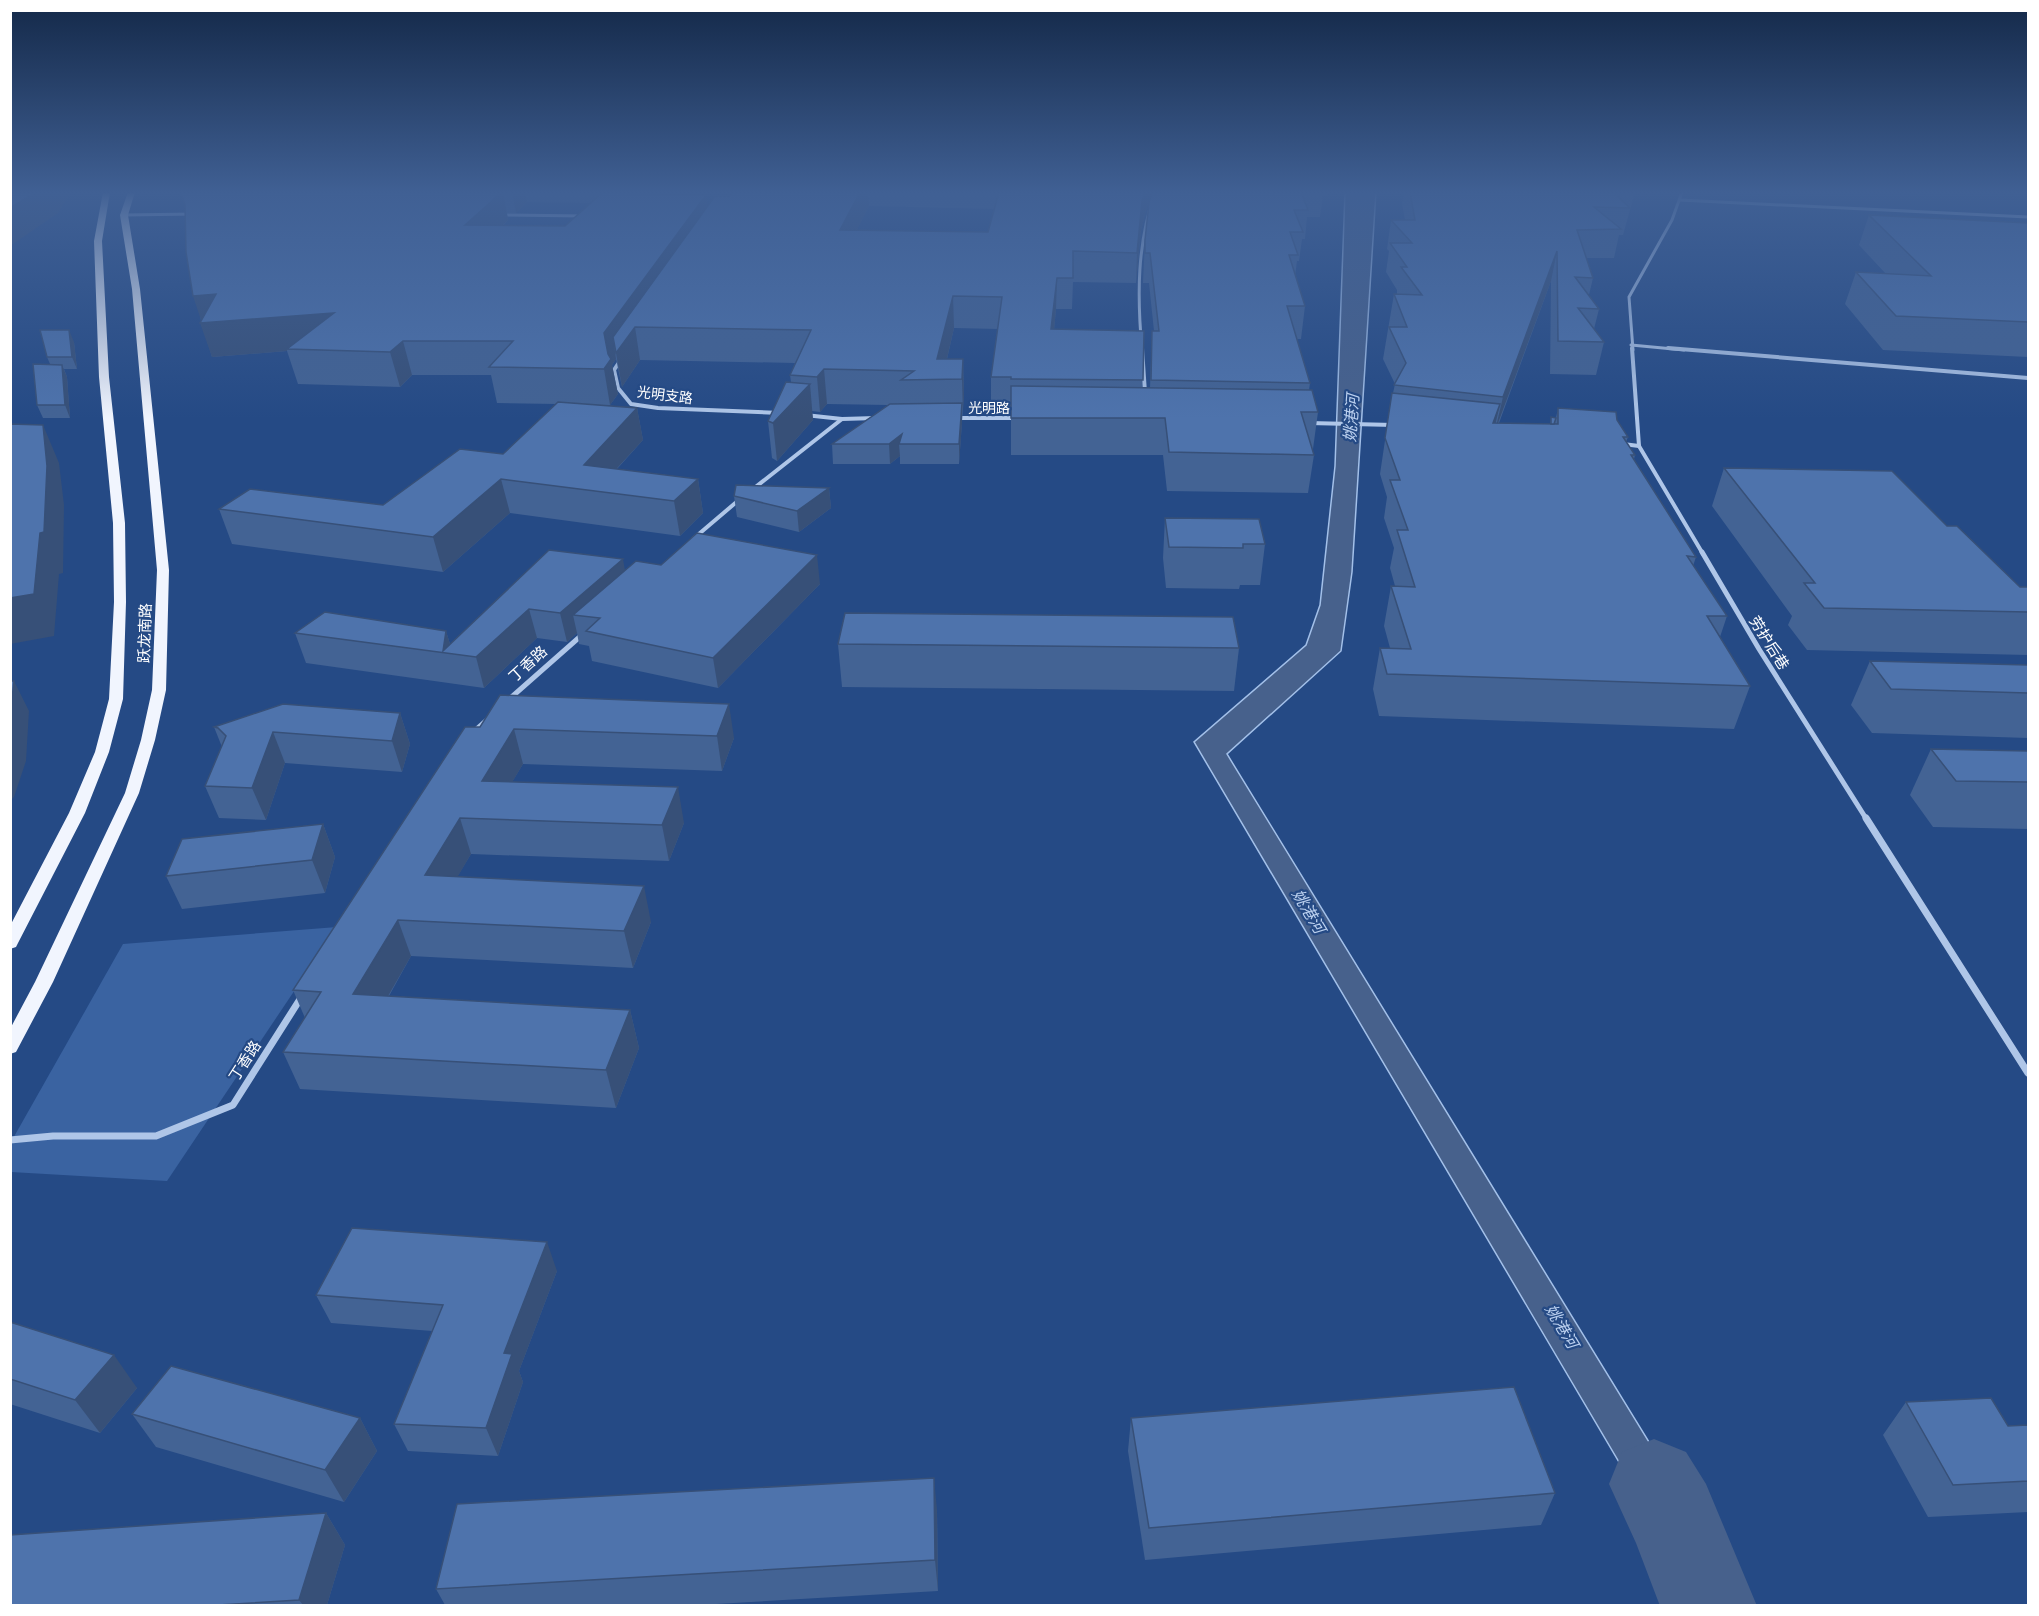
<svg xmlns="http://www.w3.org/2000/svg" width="2039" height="1616" viewBox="0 0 2039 1616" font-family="Helvetica,'Noto Sans SC',sans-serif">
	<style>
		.green { fill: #3a63a1 }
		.water { fill: #47618c; stroke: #a3c0e9; stroke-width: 1.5 }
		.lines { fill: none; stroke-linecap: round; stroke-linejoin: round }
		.river { fill: #47618c; fill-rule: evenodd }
		.street-far3 { stroke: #afc6e8; stroke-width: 3 }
		.street-far2 { stroke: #afc6e8; stroke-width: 4 }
		.street-far1 { stroke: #afc6e8; stroke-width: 5 }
		.street { stroke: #afc6e8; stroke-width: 7 }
		.primary { fill: #f1f5fe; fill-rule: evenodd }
		.wall { fill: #436394; fill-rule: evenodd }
		.shaded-wall { fill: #375078 }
		.building { fill: #4e73ac; stroke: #375078; stroke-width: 1.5 }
		.labels { text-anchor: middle; stroke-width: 4.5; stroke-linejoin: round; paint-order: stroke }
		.far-street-label { font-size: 14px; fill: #fff; stroke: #254a85 }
		.street-label { font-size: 15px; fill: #fff; stroke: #254a85 }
		.water-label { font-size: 16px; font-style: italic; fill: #bbd0ef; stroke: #254a85 }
	</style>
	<rect width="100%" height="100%" fill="#254a85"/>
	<polygon class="green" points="337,927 167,1181 11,1172 11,1142 123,944"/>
	<polygon class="water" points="1345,192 1376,192 1352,572 1341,651 1227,754 1714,1548 1675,1557 1194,742 1306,645 1320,605 1335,466"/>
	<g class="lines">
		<polygon class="river" points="1654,1439 1686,1452 1706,1484 1757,1606 1660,1606 1636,1543 1609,1484 1622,1452"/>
		<g class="street-far3">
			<polyline points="1680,200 2028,217"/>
			<polyline points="124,215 194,214"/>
			<polyline points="501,215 584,216"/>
			<polyline points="1631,345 1684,350"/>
			<path d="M 1142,350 C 1137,295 1137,244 1155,192"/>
			<polyline points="1633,350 1629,297 1672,220 1682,192"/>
		</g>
		<g class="street-far2">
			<polyline points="1142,348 1145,393"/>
			<polyline points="1632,348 1639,446 1703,554"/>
			<polyline points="1668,348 2028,378"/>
			<polyline points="622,358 614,370 618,388 631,404 658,408 780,413"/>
			<polyline points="805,415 842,419 876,418"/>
			<polyline points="955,418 1017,418"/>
			<polyline points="1309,423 1394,425"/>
			<polyline points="1623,444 1639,446"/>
			<polyline points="753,489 842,419"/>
			<polyline points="693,539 740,499"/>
		</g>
		<g class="street-far1">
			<polyline points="1702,552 1759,649 1867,820"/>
			<polyline points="507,701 583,634"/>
			<polyline points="472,733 489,718"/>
		</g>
		<g class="street">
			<polyline points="1866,818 2028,1073"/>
			<polyline points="10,1140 53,1136 156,1136 233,1105 302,996"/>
		</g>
		<g class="primary">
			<polygon points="103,192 110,192 102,241 109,377 125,523 126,602 123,699 109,752 85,813 18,943 16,947 10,949 10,926 69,813 95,752 109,699 114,602 113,523 99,377 94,241"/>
			<polygon points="128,192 135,192 128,215 140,289 169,570 166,690 155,740 139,793 53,982 16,1052 10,1054 10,1029 35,982 125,793 141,740 152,690 157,570 132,289 120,215"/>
		</g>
	</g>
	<g class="wall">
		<path d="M 180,192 L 622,192 L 621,193 L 708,206 L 729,196 L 733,192 L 1151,192 L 1141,230 L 1136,283 L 1073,282 L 1072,309 L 1056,309 L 1054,330 L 1144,331 L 1142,388 L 1150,388 L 1152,331 L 1154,331 L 1149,283 L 1143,283 L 1145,240 L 1152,192 L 1328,192 L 1328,195 L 1323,195 L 1320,217 L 1307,217 L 1305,239 L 1302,239 L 1299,261 L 1297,261 L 1295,276 L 1305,306 L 1301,339 L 1297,339 L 1310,383 L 1309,390 L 1318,412 L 1313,449 L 1312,449 L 1314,455 L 1308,493 L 1167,491 L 1163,455 L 1011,455 L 1011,412 L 991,412 L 991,377 L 998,329 L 954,328 L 947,359 L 963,359 L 964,394 L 959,464 L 900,464 L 900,456 L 890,464 L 833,464 L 832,444 L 888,405 L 827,404 L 820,412 L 812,411 L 813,420 L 777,461 L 772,458 L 768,421 L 791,382 L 790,375 L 795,363 L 640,360 L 622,387 L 616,359 L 612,365 L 618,394 L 610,405 L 589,405 L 637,408 L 643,440 L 617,469 L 698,479 L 703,513 L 680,536 L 510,513 L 443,572 L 232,544 L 219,509 L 383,505 L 503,454 L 557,404 L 497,403 L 491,375 L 412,375 L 400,387 L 298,384 L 287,351 L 212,357 L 201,321 L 185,206 ZM 527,202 L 591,203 L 565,226 L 503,226 L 508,220 L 507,213 L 516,213 ZM 869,206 L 994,209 L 988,232 L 856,231 Z"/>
		<polygon points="1404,192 1635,192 1623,235 1619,235 1614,258 1586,258 1593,278 1589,295 1599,309 1594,329 1604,342 1596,375 1550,374 1551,281 1499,423 1550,424 1551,417 1556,418 1558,408 1617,420 1628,437 1626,442 1635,455 1634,459 1696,557 1693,566 1727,616 1720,637 1750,686 1734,729 1379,716 1373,689 1380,648 1390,648 1384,626 1391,586 1395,586 1390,568 1394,548 1384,518 1387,497 1380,474 1392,393 1393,393 1395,384 1383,359 1394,294 1397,294 1397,290 1386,272 1389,251 1387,249 1391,220 1405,220 1402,204"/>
		<polygon points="1869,215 2028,223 2028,357 1883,350 1845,304 1856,272 1886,274 1859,245"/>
		<polygon points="74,342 77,369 64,369 67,377 70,418 43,418 37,405 50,364 47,357"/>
		<polygon points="1724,468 1947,526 2020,587 2028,587 2028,655 1807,650 1788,625 1792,616 1712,506"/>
		<polygon points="829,488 831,508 799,532 737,517 734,496"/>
		<polygon points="1165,518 1265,544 1260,585 1240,585 1239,589 1166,588 1163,558"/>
		<polygon points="549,550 625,570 820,584 718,688 592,661 589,646 579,644 577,633 567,642 537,638 484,688 306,663 295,633 446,631 450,644"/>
		<polygon points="838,644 1239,648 1234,691 842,687"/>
		<polygon points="1870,661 2028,665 2028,738 1872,733 1851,705"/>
		<polygon points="500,695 734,738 722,771 523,764 512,782 684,823 669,861 471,854 457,877 651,922 633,968 411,956 389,996 630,1010 639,1048 616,1108 300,1089 283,1052 305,1018 293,990 480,727"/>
		<polygon points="400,713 410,744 402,772 285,763 266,820 219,818 205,786 222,747 214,727"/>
		<polygon points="1931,749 2028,751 2028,829 1933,827 1910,795"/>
		<polygon points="323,824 335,857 325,893 182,909 166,876"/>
		<polygon points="557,1271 519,1371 523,1382 498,1456 408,1451 394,1424 432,1331 331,1323 316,1295"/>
		<polygon points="10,1322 137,1388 100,1433 10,1404"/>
		<polygon points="1906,1402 2008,1426 2028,1425 2028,1512 1928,1517 1883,1435"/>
		<polygon points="132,1414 360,1418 377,1451 344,1502 156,1447"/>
		<polygon points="1131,1418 1555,1493 1541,1525 1145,1560 1128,1451"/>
		<polygon points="937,1510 938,1591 699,1605 445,1605 436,1589"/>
		<polygon points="326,1513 345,1545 327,1605 10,1605"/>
	</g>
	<g class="shaded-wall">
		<polygon points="36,192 71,192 58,213 10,246 10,208"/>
		<polygon points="502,192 503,192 508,220 472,255 465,225"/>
		<polygon points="512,192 525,192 527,202 516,213"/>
		<polygon points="860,192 868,192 869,206 842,260 840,230"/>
		<polygon points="1145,192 1151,192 1141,230 1136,283 1137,253 1142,201"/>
		<polygon points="706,195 710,224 635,327 640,360 622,387 616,353 613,337 616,359 612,365 618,394 610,405 604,369 604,333"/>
		<polygon points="1557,251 1551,281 1495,431 1503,397"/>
		<polygon points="1057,278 1056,309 1051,363 1051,329"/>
		<polygon points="216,294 334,313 287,349 287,351 212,357 200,323 202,323 193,296"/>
		<polygon points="953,296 954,328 942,380 937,359"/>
		<polygon points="69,330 74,342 77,369 72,357"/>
		<polygon points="403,341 412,375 400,387 390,352"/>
		<polygon points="963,359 964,394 963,414 962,379"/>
		<polygon points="62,365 67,377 70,418 65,405"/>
		<polygon points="824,369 827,404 820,412 817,377"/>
		<polygon points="810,384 813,420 777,461 773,423"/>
		<polygon points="962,403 962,423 959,464 959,444"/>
		<polygon points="1500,404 1492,439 1493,423"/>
		<polygon points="637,408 643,440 596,491 584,465"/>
		<polygon points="43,425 59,463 64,505 63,573 59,574 54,636 10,644 10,598"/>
		<polygon points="902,434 899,444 900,456 890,464 889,444"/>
		<polygon points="501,479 510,513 443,572 433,537"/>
		<polygon points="698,479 703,513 680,536 674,501"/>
		<polygon points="829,488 831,508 799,532 797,511"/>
		<polygon points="817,555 820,584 718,688 713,658"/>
		<polygon points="623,559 628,588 573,615 577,633 567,642 560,613"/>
		<polygon points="529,609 537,638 484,688 476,657"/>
		<polygon points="446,631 453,654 443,651"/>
		<polygon points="14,681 29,711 26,761 14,797 10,801 10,716"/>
		<polygon points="729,704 734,738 722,771 717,736"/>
		<polygon points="400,713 410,744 402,772 392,741"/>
		<polygon points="514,729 523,764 492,816 482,781"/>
		<polygon points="273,732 285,763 266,820 252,788"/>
		<polygon points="678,787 684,823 669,861 662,825"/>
		<polygon points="460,818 471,854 437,912 425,875"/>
		<polygon points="323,824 335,857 325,893 312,860"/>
		<polygon points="644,886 651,922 633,968 624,931"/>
		<polygon points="398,920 411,956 368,1031 353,994"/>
		<polygon points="630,1010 639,1048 616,1108 606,1070"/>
		<polygon points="547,1242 557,1271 519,1371 523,1382 498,1456 486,1428 504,1353"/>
		<polygon points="114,1355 137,1388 100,1433 75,1400"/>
		<polygon points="360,1418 377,1451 344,1502 325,1470"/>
		<polygon points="934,1478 937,1510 938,1591 935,1560"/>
		<polygon points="326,1513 345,1545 327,1605 303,1605 299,1600"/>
	</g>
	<g class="building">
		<polygon points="10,192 36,192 10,208"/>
		<polygon points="181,192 502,192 465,225 565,226 602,193 706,195 604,333 608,354 611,359 604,369 489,367 513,341 403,341 390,352 287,349 334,313 200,323 216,294 193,296 186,252 185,205"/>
		<polygon points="733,192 860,192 840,230 988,232 999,192 1145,192 1142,201 1137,253 1073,251 1073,278 1057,278 1051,329 1144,331 1143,380 1011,379 1011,377 991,377 1002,297 953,296 937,359 963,359 962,379 901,380 914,371 824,369 817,377 790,375 811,330 635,327 616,353 613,337 715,196 729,196"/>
		<polygon points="1152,192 1301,192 1308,210 1294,210 1303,232 1290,232 1298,255 1289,255 1305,306 1287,306 1310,383 1151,380 1152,331 1159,331 1150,253 1145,253 1145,240 1149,203"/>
		<polygon points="1410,192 1613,192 1630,208 1594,207 1621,229 1577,230 1593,278 1575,277 1599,309 1578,308 1604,342 1558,341 1557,251 1503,397 1394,385 1406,363 1389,327 1407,327 1394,294 1422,295 1401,267 1407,267 1390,243 1412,243 1391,220 1415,220"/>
		<polygon points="1869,215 2028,223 2028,322 1896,316 1856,272 1931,276"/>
		<polygon points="40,330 69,330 72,357 47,357"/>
		<polygon points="33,364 62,365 65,405 37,405"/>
		<polygon points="786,382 810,384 773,423 768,421"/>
		<polygon points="1011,386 1312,390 1318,412 1301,412 1314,455 1169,452 1165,418 1011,418"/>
		<polygon points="1392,393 1500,404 1493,423 1558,424 1558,408 1616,412 1617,420 1628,437 1623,437 1635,455 1631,455 1696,557 1687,556 1727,616 1707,616 1750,686 1387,674 1380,648 1411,649 1391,586 1415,587 1397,530 1408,530 1390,480 1400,480 1385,438"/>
		<polygon points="558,402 637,408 584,465 698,479 674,501 501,479 433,537 219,509 250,489 383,505 460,449 503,454"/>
		<polygon points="962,403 959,444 899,444 902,434 889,444 832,444 890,404"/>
		<polygon points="1551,417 1556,418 1554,424 1551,424"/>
		<polygon points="10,424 43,425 47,466 44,532 40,533 34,594 10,598"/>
		<polygon points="1724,468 1892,471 1947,526 1957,526 2020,587 2028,587 2028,612 1824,608 1804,583 1815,583"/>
		<polygon points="736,485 829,488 797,511 734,496"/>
		<polygon points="1165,518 1259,519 1265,544 1243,544 1243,548 1169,547"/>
		<polygon points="697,533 817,555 713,658 586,631 600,618 573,615 636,561 661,565"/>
		<polygon points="549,550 623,559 560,613 529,609 476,657 295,633 325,612 446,631 443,651"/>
		<polygon points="845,613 1233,617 1239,648 838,644"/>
		<polygon points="1870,661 2028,665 2028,693 1891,689"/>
		<polygon points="10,681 14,681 10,716"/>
		<polygon points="500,695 729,704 717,736 514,729 482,781 678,787 662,825 460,818 425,875 644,886 624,931 398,920 353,994 630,1010 606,1070 283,1052 321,992 293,990 465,727 480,727"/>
		<polygon points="283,704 400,713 392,741 273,732 252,788 205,786 226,736 218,728 214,727"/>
		<polygon points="1931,749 2028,751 2028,782 1956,781"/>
		<polygon points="323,824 312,860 166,876 182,839"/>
		<polygon points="352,1228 547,1242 504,1353 512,1354 486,1428 394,1424 443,1305 316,1295"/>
		<polygon points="10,1322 114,1355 75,1400 10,1379"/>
		<polygon points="171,1366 360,1418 325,1470 132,1414"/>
		<polygon points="1514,1387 1555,1493 1149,1528 1131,1418"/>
		<polygon points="1991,1398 2008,1426 2028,1425 2028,1481 1953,1485 1906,1402"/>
		<polygon points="934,1478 935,1560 436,1589 457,1504"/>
		<polygon points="326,1513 299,1600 218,1605 10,1605 10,1535"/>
	</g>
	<linearGradient id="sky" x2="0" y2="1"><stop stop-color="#142949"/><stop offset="0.46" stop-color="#406094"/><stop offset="1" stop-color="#406094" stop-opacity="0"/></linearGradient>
	<rect width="2039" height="419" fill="url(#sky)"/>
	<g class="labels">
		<g class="far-street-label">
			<text transform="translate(665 395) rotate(7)" y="5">光明支路</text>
			<text x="989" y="413">光明路</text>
		</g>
		<g class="street-label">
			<text transform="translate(145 633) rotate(-88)" y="5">跃龙南路</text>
			<text transform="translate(1769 643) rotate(58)" y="5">劳护后巷</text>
			<text transform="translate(528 664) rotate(-42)" y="5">丁香路</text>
			<text transform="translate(245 1061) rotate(-57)" y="5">丁香路</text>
		</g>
		<g class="water-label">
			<text transform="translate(1351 418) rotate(-86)" y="6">姚港河</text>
			<text transform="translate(1309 911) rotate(59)" y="6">姚港河</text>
			<text transform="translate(1562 1326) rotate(59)" y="6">姚港河</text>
		</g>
	</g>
	<rect width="2039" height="1616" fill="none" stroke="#ffffff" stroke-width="24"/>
</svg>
